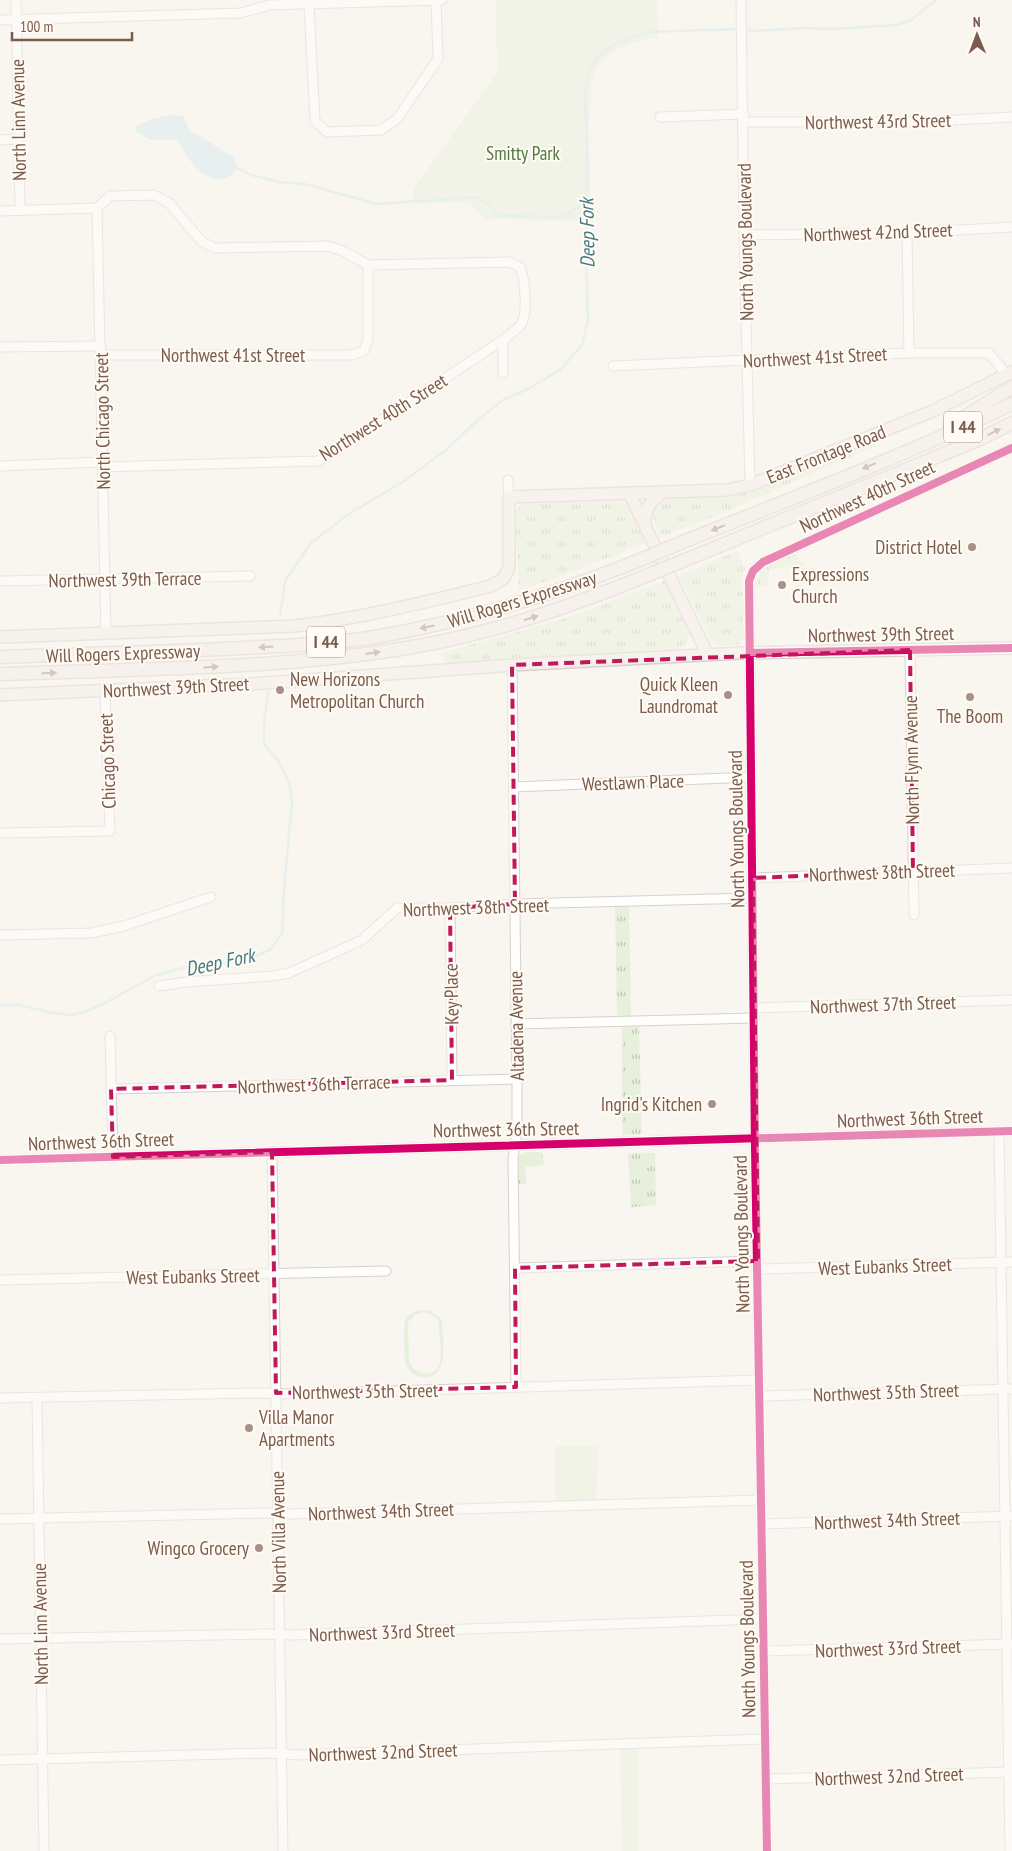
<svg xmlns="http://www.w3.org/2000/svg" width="1012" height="1851" viewBox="0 0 1012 1851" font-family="'PT Sans Narrow',sans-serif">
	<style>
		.grass { fill: url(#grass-tufts) }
		.green { fill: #e7f0db; fill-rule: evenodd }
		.water { fill: #d0e8ea }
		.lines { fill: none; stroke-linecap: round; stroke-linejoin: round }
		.stream { stroke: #d0e8ea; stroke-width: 2.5 }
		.minor-casing { stroke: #d7d1cb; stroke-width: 11 }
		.major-casing { stroke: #dad1cc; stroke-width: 14 }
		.highway-casing { stroke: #dad1cc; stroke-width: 15 }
		.minor { stroke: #fefefd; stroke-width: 9 }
		.major { stroke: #f3eee8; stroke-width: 11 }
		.highway { stroke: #f2eae7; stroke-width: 12 }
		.highway-bridge-casing { stroke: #dad1cc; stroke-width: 15; stroke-linecap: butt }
		.highway-bridge { stroke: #f2eae7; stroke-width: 12 }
		.cycleway-casing { stroke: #fffaf3; stroke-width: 11 }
		.cycleway { stroke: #d6006c; stroke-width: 8 }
		.oneway { fill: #a48e83 }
		.marked { fill: none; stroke: #c2185b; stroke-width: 4; stroke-dasharray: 10 6; stroke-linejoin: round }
		.poi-dot { fill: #a69286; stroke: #fffaf3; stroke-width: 2 }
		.labels { text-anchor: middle; stroke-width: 4; stroke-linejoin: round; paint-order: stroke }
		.shield { fill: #fffaf3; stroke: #a28b7f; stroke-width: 1 }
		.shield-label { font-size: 18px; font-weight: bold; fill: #7a5c4d }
		.street-label { font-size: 19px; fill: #7a5c4d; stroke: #fffaf3 }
		.park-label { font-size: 19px; fill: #537a41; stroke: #fffaf3 }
		.poi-label { font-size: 19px; fill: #7a5c4d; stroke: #fffaf3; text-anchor: end }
		.water-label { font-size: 20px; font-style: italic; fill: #437c86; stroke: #fffaf3 }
	</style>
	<defs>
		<pattern id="grass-tufts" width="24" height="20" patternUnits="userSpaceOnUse" patternTransform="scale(1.25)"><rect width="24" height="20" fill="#e7f0db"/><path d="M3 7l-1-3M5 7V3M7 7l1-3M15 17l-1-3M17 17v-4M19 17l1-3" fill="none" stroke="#c0c6b4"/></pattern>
	</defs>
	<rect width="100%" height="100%" fill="#f9f5f0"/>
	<g class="grass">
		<polygon points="870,443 871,448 732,509 659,538 652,513 657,505 668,499 729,496 750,492"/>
		<polygon points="621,500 628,507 646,543 551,580 519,590 515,514 519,507 526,503"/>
		<polygon points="737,551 745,568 742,578 744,638 738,645 718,646 711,640 679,576"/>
		<path d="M 795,553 L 804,564 L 804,566 L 769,569 L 768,586 L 756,587 C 756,566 779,561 795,553 Z"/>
		<polygon points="666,580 690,634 686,643 674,651 445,664 441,653 567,618"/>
		<polygon points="615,907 629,907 631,1016 617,1016"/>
		<polygon points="622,1026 639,1026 642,1134 622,1135"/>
		<polygon points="526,1152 542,1152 544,1165 525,1167 526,1184 518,1185 518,1165 520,1156"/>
		<polygon points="628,1153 655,1153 656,1205 631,1207"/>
	</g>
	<g class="green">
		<path d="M 504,0 L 657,0 L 658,37 C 635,41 611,47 597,67 C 584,85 591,193 592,221 L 484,219 L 469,202 L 414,204 L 413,189 L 497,73 L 496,1 Z"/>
		<path d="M 419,1310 L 430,1310 L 442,1320 C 442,1337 451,1379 423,1377 C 417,1377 411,1373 407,1367 C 404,1362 403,1323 406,1318 C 409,1314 415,1311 419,1310 ZM 423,1312 L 432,1315 L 438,1320 C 439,1331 443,1356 439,1365 C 433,1380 412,1374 409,1360 L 408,1322 L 415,1315 Z"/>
		<polygon points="598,1445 597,1492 593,1502 555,1504 555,1446"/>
		<polygon points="638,1748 639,1851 622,1851 620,1749"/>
	</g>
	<path class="water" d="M 172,115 L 183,116 L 191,133 L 197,134 L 234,158 L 237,168 C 217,198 186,161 178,140 L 150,140 L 136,131 L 136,126 L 152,119 Z"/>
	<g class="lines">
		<g class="stream">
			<polyline points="744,29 752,31 805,28 832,29 897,25 911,20 936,0"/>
			<polyline points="237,168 251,175 279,182 305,184 376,204 476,197 486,203 498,215 558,217 571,212 586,202"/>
			<polyline points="280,616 285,581 311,543 347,515 404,481 446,450 481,417 503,400 530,388 561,369 582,345 588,320 586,255 587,150 585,95 590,70 598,57 616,43 647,32 739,29"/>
			<polyline points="0,1005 19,1005 48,1012 71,1015 87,1011 105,1003 156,975 183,968 247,960 271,949 282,933 284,889 292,802 289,782 278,761 264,744 264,722 268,692"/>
		</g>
		<g class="minor-casing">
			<g id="minor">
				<polyline points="16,0 20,210"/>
				<polyline points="741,0 744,235 750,485"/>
				<polyline points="309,5 315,121 327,132 381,130 397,119 438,59 436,0"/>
				<polyline points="0,20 241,13 269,5 442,0"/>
				<polyline points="660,117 744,114"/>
				<polyline points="744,122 917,122 1012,117"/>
				<polyline points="0,140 18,139"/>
				<polyline points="97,208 106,634"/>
				<path d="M 0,211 L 97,208 L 110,196 L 154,195 L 169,203 L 201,241 L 214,248 L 328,246 L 341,250 L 368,265 L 509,262 L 520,267 C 525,278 528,315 521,325 C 516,330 509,335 503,340 L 319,461 L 102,467"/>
				<polyline points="907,233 909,353"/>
				<polyline points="744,235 907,233 1012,227"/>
				<polyline points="0,347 101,346"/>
				<polyline points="101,355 352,355 364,351 368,339 368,265"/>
				<polyline points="613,366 909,353 989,353 1007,375"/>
				<polyline points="503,373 503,340"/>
				<polyline points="0,466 102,462"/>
				<polyline points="508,480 509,497"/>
				<polyline points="0,581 250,576"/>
				<polyline points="910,650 914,915"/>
				<polyline points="512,665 517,1079 517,1133 513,1158 516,1387"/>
				<polyline points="514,787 751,777"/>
				<polyline points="0,833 110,831 105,691"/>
				<polyline points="753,878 1012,868"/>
				<polyline points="450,908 452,1080"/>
				<polyline points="0,935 91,933 124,926 211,897"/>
				<polyline points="159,986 187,982 272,976 289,973 362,940 397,908 450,908 515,904 753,898"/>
				<polyline points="755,1008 1012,1000"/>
				<polyline points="516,1024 755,1018"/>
				<polyline points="110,1036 113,1157"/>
				<polyline points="111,1089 517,1079"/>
				<polyline points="999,1132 1010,1851"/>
				<polyline points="272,1152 283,1851"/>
				<polyline points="0,1160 1012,1131"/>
				<polyline points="515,1268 758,1261"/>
				<polyline points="758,1269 1012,1262"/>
				<polyline points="0,1280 386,1271"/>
				<polyline points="760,1396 1012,1389"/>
				<polyline points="0,1398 262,1393 290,1394 760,1380"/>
				<polyline points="37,1398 44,1851"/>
				<polyline points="0,1519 265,1513 291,1514 762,1500"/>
				<polyline points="762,1524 1012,1516"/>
				<polyline points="0,1639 265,1634 293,1635 763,1619"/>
				<polyline points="764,1651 1012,1644"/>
				<polyline points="0,1760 269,1753 296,1755 765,1739"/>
				<polyline points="766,1779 1012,1772"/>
				<polyline points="767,1851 755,1149 749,581 753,571 763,562 1012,448"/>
			</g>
		</g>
		<g class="major-casing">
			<g id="major">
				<polyline points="629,493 708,655"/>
				<path d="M 645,524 C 645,508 650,501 664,492"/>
				<path d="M 0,637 L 295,626 C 362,618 426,602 491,586 L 504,578 L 509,567 L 509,497 L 727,490 L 750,485 L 935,410 L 1012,372"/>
				<polyline points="0,695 250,684 512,665 741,653 1012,648"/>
			</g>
		</g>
		<g class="highway-casing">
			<g id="highway">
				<polyline points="950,426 1012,387"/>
				<path d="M 678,544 C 790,499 904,456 1012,404"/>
				<polyline points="685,560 978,440 1012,423"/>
				<path d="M 0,657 C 81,654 162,652 242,648 C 286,646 331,644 375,637 C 467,621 553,595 640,560"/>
				<path d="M 0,674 C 68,672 136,670 204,667 C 275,664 347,659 418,646 C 497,632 573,606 648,575"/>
			</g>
		</g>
		<use href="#minor" class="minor"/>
		<use href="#major" class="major"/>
		<use href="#highway" class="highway"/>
		<g class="highway-bridge-casing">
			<g id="highway-bridge">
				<polyline points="640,560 678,544"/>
				<polyline points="648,575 685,560"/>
			</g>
		</g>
		<use href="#highway-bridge" class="highway-bridge"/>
		<g class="cycleway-casing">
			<g id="cycleway">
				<polyline points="750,653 1012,648"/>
				<polyline points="0,1160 1012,1131"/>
				<polyline points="767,1851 755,1149 749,581 753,571 763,562 1012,448"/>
			</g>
		</g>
		<use href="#cycleway" class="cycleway"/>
	</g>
	<defs><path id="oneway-solid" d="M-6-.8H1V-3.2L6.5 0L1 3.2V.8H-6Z" transform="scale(1.25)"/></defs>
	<g class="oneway">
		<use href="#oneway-solid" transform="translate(994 432) rotate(-26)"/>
		<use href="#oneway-solid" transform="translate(869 466) rotate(158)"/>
		<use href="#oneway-solid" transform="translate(718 528) rotate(158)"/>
		<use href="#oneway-solid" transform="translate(531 618) rotate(-17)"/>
		<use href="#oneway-solid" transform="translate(427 627) rotate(168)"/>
		<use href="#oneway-solid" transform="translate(266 647) rotate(177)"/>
		<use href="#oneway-solid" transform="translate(373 653) rotate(-8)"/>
		<use href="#oneway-solid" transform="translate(211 667) rotate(-3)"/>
		<use href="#oneway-solid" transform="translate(49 673) rotate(-2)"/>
	</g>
	<path d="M0 0H1012V1851H0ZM 910,650 L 913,871 L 753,878 L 758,1261 L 515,1268 L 516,1387 L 276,1393 L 272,1152 L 113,1157 L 111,1089 L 452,1080 L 450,908 L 515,904 L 512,665 Z" fill="#f9f5f0" fill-opacity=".55" fill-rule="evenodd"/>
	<path class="marked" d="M 910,650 L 913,871 L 753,878 L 758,1261 L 515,1268 L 516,1387 L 276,1393 L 272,1152 L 113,1157 L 111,1089 L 452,1080 L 450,908 L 515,904 L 512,665 Z"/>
	<g class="poi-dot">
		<circle cx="972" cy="547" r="5"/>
		<circle cx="782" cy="585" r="5"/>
		<circle cx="280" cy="690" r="5"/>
		<circle cx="728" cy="695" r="5"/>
		<circle cx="970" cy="697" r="5"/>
		<circle cx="712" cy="1104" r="5"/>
		<circle cx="249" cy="1428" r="5"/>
		<circle cx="259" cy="1548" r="5"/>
	</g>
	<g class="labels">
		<g class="shield">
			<rect x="944" y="411.5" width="38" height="31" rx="4"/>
			<rect x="307" y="626.5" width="38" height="31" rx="4"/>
		</g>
		<g class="shield-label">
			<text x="963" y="433">I 44</text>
			<text x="326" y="648">I 44</text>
		</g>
		<g class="street-label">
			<text transform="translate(18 120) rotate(-91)" y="7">North Linn Avenue</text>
			<text transform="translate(878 121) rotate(-1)" y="7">Northwest 43rd Street</text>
			<text transform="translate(878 232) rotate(-2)" y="7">Northwest 42nd Street</text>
			<text transform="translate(745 242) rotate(-91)" y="7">North Youngs Boulevard</text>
			<text x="233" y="362">Northwest 41st Street</text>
			<text transform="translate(815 357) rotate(-3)" y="7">Northwest 41st Street</text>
			<text transform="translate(383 417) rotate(-32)" y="7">Northwest 40th Street</text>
			<text transform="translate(102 421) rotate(-91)" y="7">North Chicago Street</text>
			<text transform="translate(826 454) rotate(-22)" y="7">East Frontage Road</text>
			<text transform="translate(867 496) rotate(-25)" y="7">Northwest 40th Street</text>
			<text transform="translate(125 579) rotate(-1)" y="7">Northwest 39th Terrace</text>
			<text transform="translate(522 599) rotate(-17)" y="7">Will Rogers Expressway</text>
			<text transform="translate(881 634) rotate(-1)" y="7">Northwest 39th Street</text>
			<text transform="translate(123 653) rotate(-2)" y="7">Will Rogers Expressway</text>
			<text transform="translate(176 687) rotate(-3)" y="7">Northwest 39th Street</text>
			<text transform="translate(911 760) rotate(-91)" y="7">North Flynn Avenue</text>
			<text transform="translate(107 761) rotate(-92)" y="7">Chicago Street</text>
			<text transform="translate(633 782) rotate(-2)" y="7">Westlawn Place</text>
			<text transform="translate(736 829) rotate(-91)" y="7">North Youngs Boulevard</text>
			<text transform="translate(882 872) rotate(-2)" y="7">Northwest 38th Street</text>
			<text transform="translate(476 907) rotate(-2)" y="7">Northwest 38th Street</text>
			<text transform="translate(451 994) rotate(-91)" y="7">Key Place</text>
			<text transform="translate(883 1004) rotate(-2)" y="7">Northwest 37th Street</text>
			<text transform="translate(516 1026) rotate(-91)" y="7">Altadena Avenue</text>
			<text transform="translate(314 1084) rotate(-2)" y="7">Northwest 36th Terrace</text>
			<text transform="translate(910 1118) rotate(-2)" y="7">Northwest 36th Street</text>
			<text transform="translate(506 1129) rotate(-1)" y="7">Northwest 36th Street</text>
			<text transform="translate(101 1141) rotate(-2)" y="7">Northwest 36th Street</text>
			<text transform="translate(741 1234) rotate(-91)" y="7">North Youngs Boulevard</text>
			<text transform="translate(885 1266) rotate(-2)" y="7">West Eubanks Street</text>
			<text transform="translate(193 1276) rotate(-1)" y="7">West Eubanks Street</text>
			<text transform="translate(365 1391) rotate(-1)" y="7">Northwest 35th Street</text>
			<text transform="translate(886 1392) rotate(-2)" y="7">Northwest 35th Street</text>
			<text transform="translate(381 1511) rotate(-2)" y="7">Northwest 34th Street</text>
			<text transform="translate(887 1520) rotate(-2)" y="7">Northwest 34th Street</text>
			<text transform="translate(278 1532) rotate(-91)" y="7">North Villa Avenue</text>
			<text transform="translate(40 1624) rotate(-91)" y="7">North Linn Avenue</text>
			<text transform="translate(382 1632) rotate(-2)" y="7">Northwest 33rd Street</text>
			<text transform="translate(747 1639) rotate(-91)" y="7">North Youngs Boulevard</text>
			<text transform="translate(888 1648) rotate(-2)" y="7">Northwest 33rd Street</text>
			<text transform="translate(383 1752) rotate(-2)" y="7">Northwest 32nd Street</text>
			<text transform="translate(889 1776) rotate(-2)" y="7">Northwest 32nd Street</text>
		</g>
		<g class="park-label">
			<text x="523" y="160">Smitty Park</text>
		</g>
		<g class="poi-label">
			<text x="962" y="554">District Hotel</text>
			<text x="792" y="581" text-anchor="start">Expressions<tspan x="792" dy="22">Church</tspan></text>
			<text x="290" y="686" text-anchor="start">New Horizons<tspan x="290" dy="22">Metropolitan Church</tspan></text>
			<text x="718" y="691">Quick Kleen<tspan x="718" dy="22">Laundromat</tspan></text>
			<text x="970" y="723" text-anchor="middle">The Boom</text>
			<text x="702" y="1111">Ingrid's Kitchen</text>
			<text x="259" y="1424" text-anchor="start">Villa Manor<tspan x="259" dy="22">Apartments</tspan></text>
			<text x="249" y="1555">Wingco Grocery</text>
		</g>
		<g class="water-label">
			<text transform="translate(587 233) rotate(-91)" y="7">Deep Fork</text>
			<text transform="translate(220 962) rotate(-12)" y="7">Deep Fork</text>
		</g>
	</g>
	<g transform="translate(977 35) rotate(359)" stroke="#fffaf3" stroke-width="4" paint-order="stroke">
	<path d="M0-4L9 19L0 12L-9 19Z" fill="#7a5c4d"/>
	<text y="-8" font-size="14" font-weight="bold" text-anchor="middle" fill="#7a5c4d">N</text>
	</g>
	<path d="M12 32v8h120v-8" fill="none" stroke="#7a5c4d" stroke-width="2.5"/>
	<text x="20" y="32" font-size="15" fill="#7a5c4d" stroke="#fffaf3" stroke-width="4" paint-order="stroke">100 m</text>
</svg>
